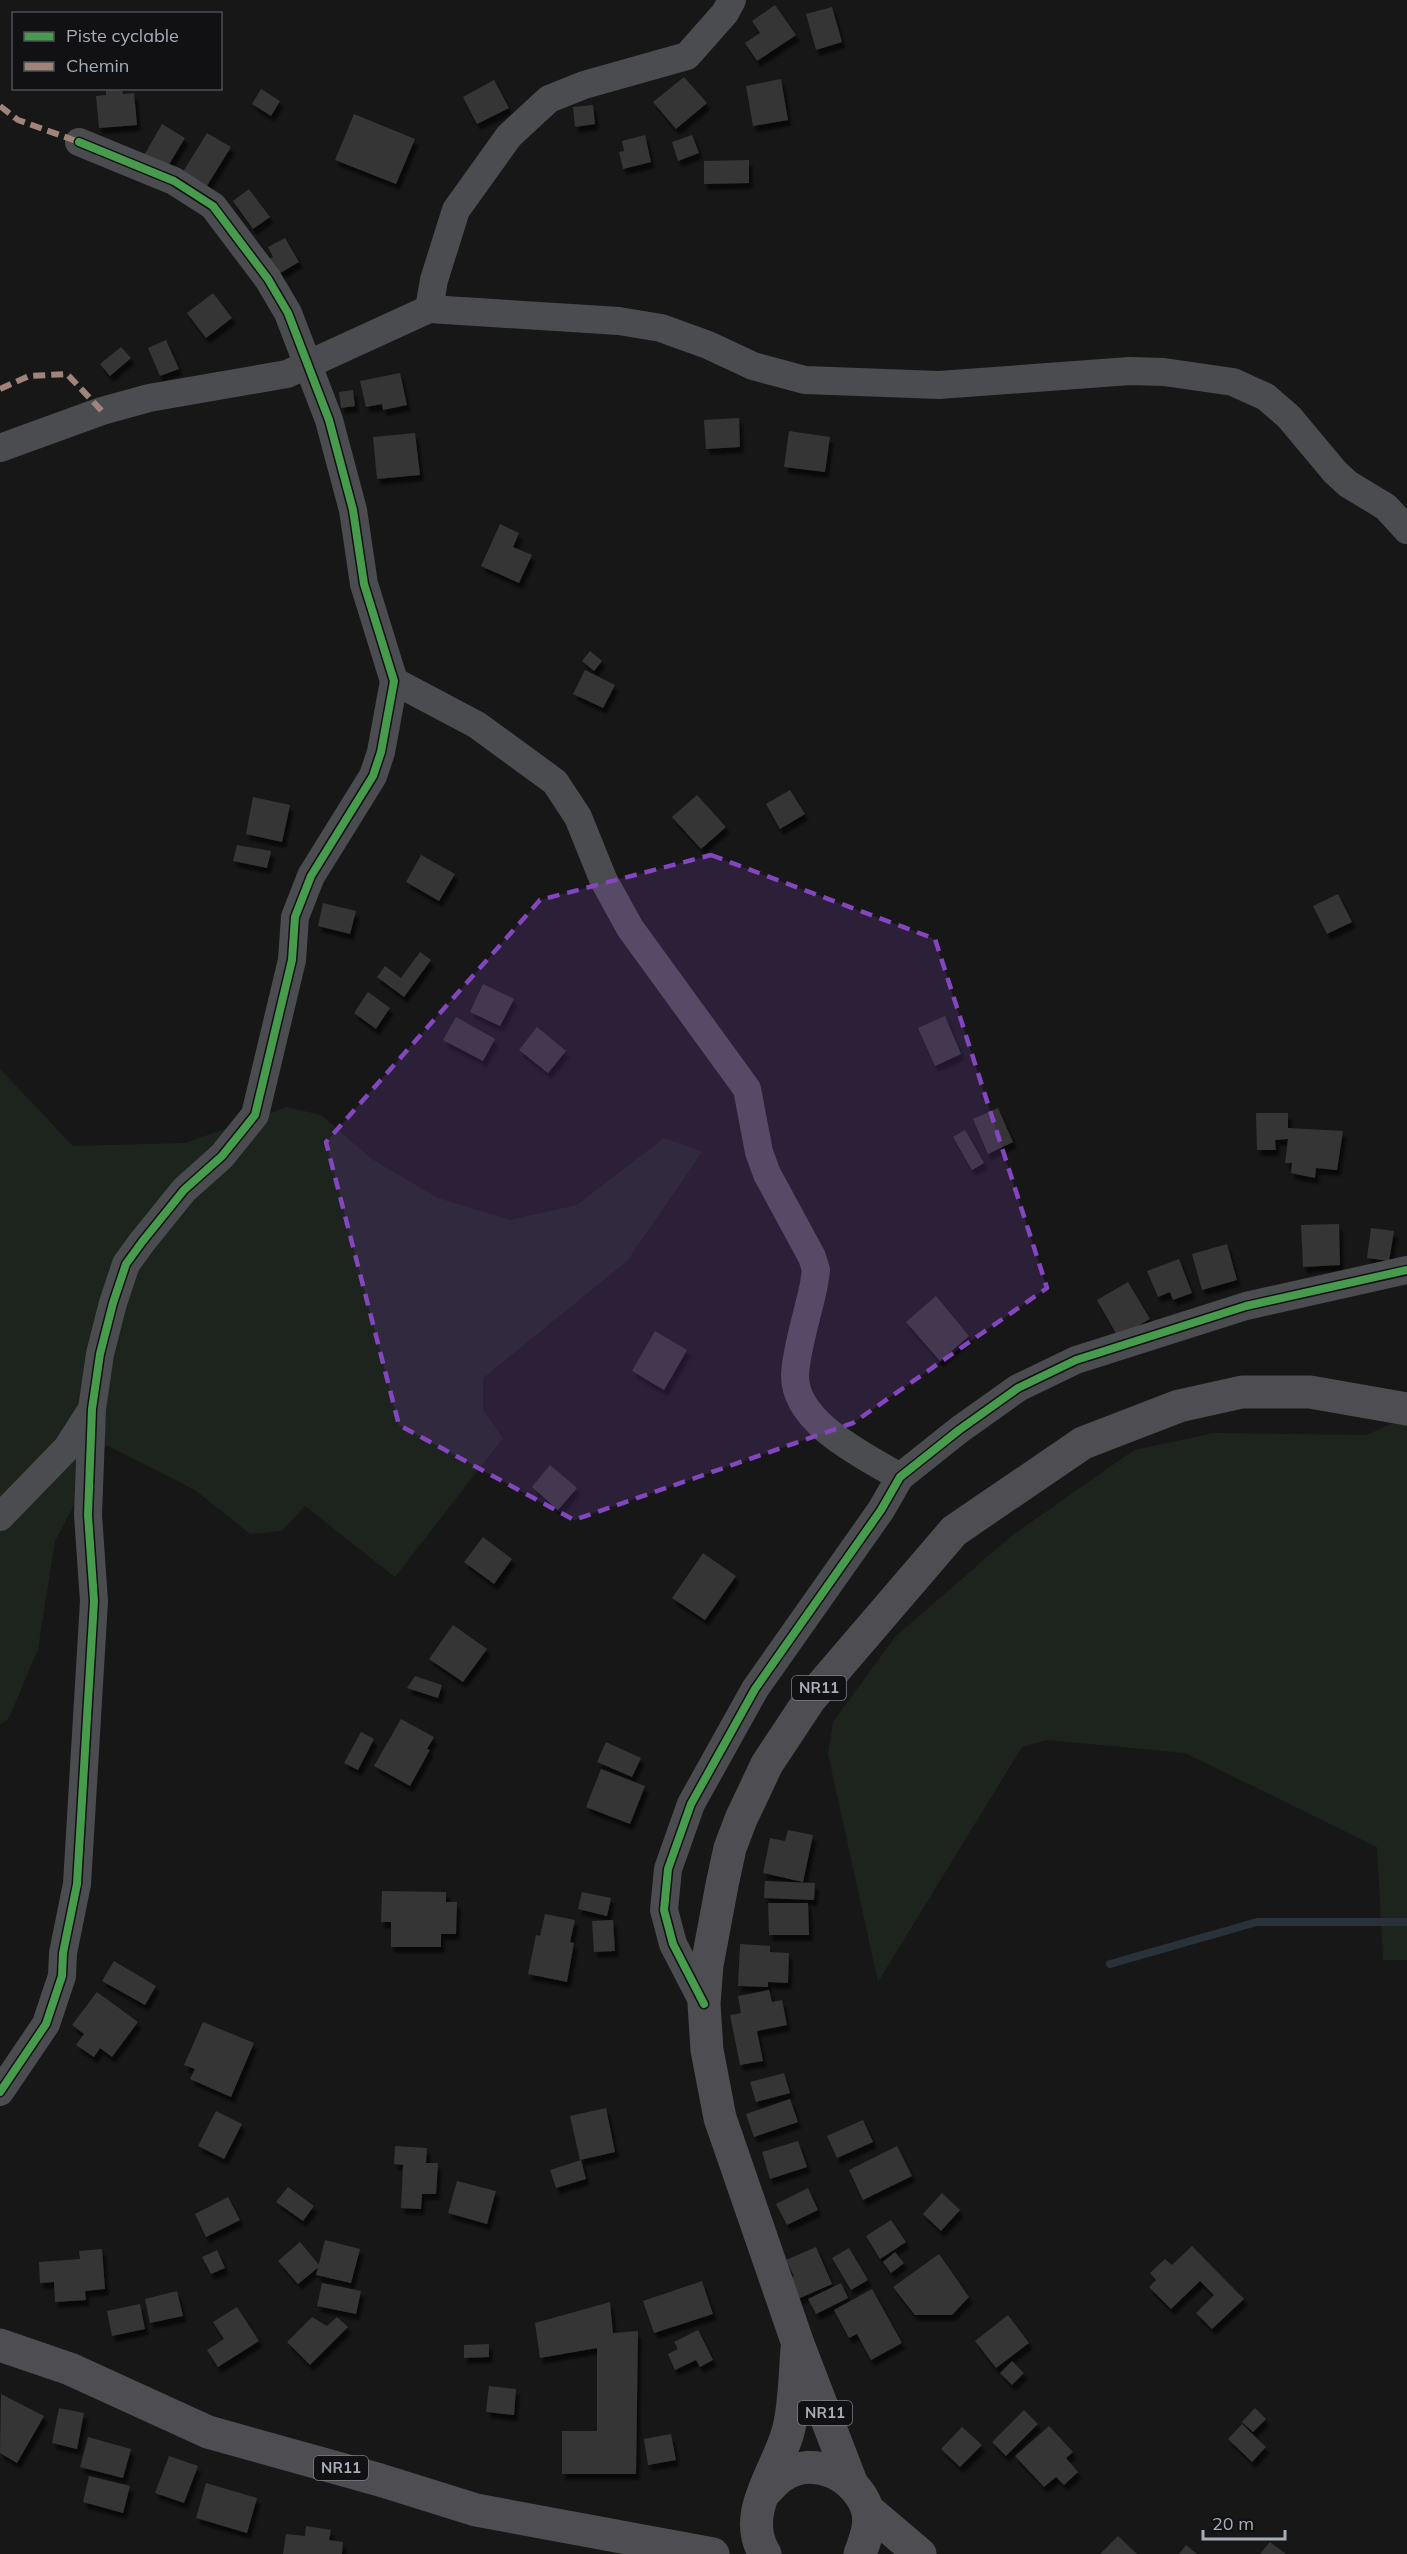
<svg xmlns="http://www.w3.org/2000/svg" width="1407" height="2554" viewBox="0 0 1407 2554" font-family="Mulish,sans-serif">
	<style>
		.green { fill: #1d241e }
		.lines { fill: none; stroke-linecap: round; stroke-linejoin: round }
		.stream { stroke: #2a3239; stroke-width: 8 }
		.building { fill: #353536; filter: url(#shadow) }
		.minor { stroke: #4b4c50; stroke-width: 28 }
		.trunk { stroke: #4e4e52; stroke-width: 33 }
		.quiet { stroke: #a18479; stroke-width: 6; stroke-dasharray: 12 6; stroke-linecap: butt }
		.cycleway-casing { stroke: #111113; stroke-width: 11 }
		.cycleway { stroke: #469c4c; stroke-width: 8 }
		.marked { fill: #8446be; fill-opacity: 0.2; stroke: #8446be; stroke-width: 4.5; stroke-dasharray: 12 8; stroke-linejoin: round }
		.labels { text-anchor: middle; stroke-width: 6; stroke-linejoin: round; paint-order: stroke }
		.shield { fill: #111113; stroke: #7b7e86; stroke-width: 1.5 }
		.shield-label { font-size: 15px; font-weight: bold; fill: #a8adb8 }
	</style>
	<defs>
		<filter id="shadow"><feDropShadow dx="3.5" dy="6" stdDeviation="1.5" flood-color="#0009"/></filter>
	</defs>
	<rect width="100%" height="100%" fill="#171717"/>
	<g class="green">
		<polygon points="0,1069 73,1146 185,1143 287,1107 321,1115 373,1160 438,1198 510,1220 577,1205 664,1138 702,1152 627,1261 483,1378 483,1410 503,1438 395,1577 305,1506 282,1531 250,1534 195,1490 106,1445 55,1541 38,1649 9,1718 0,1725"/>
		<polygon points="1407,1417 1407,1960 1383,1960 1377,1847 1185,1753 1047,1740 1022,1747 878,1982 828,1754 833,1722 895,1637 1010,1537 1134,1450 1214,1433 1366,1435"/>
	</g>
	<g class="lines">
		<polyline class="stream" points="1110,1964 1257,1922 1407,1922"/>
	</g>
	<g class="building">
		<polygon points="775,5 796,35 757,61 745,43 760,33 752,21"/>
		<polygon points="832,7 842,42 816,50 806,14"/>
		<polygon points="684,77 707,103 676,129 653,102"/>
		<polygon points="781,79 788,120 753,126 746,86"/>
		<polygon points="494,80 509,108 477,124 463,97"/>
		<polygon points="106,88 122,88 123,94 134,93 137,125 99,128 96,96 106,95"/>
		<polygon points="261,89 280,101 271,116 252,104"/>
		<polygon points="593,105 595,124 575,127 573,107"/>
		<polygon points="354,114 415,139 396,184 335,160"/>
		<polygon points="162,124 185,138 165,171 142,159"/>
		<polygon points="207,133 231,147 205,189 181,175"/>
		<polygon points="645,135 651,162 623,169 619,152 624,151 622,141"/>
		<polygon points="692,135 699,153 678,161 672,142"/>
		<polygon points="749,160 749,183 704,184 704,161"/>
		<polygon points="249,189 270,217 253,229 233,201"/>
		<polygon points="285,238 299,262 275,276 266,261 273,257 268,247"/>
		<polygon points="213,293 232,318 206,338 187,313"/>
		<polygon points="166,340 179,369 160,376 148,348"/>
		<polygon points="121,347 131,358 110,376 100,364"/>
		<polygon points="400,373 407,405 383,410 382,404 366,407 360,381"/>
		<polygon points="353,390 355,406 341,408 339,392"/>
		<polygon points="739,418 740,447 706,449 704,420"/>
		<polygon points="789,431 830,437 825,472 784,467"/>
		<polygon points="415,433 420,475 377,479 373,437"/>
		<polygon points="500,524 519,533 513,547 532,555 519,583 481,566"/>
		<polygon points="590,651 602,661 594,671 582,661"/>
		<polygon points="585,670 615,685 603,708 573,694"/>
		<polygon points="790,790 805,814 780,829 766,804"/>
		<polygon points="697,795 726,827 701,849 672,817"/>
		<polygon points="253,797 290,805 282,842 246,834"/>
		<polygon points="237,845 271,851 267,868 233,861"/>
		<polygon points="421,855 455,874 439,901 406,882"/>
		<polygon points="1338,894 1352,922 1327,934 1313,906"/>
		<polygon points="323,903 356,911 350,934 318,926"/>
		<polygon points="420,952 431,960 404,997 377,977 385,966 401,978"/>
		<polygon points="483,984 514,999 500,1026 470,1012"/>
		<polygon points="368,992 390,1008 376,1029 354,1013"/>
		<polygon points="945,1016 961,1054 935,1066 918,1028"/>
		<polygon points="456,1017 495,1039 483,1061 443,1040"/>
		<polygon points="537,1027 566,1051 548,1073 519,1050"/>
		<polygon points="998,1108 1013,1142 988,1154 973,1119"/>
		<polygon points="1256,1113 1288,1113 1288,1128 1343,1131 1337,1170 1316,1168 1315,1178 1291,1173 1292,1163 1285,1163 1288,1139 1275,1140 1276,1150 1257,1150"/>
		<polygon points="965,1130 984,1163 972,1170 953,1137"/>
		<polygon points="1339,1224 1340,1265 1303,1267 1301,1225"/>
		<polygon points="1371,1228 1394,1231 1389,1261 1367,1258"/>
		<polygon points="1227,1244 1237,1280 1202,1290 1192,1254"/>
		<polygon points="1179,1259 1192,1293 1173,1300 1170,1292 1158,1297 1147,1271"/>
		<polygon points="1128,1282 1150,1319 1118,1337 1097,1300"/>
		<polygon points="936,1296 969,1336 940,1361 906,1322"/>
		<polygon points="655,1331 687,1350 664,1390 632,1371"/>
		<polygon points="550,1465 577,1488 558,1510 532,1487"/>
		<polygon points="483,1537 512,1559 494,1584 464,1562"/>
		<polygon points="703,1553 736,1576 705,1620 672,1598"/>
		<polygon points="453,1625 487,1649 463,1682 429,1659"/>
		<polygon points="415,1676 442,1685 438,1698 407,1688"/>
		<polygon points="401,1719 434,1737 427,1749 430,1750 410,1786 374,1766"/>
		<polygon points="361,1732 374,1739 358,1770 344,1763"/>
		<polygon points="606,1742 641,1758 632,1777 597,1762"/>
		<polygon points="601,1769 645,1786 630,1824 586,1807"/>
		<polygon points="788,1830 813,1835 803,1882 763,1873 770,1838 785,1841"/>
		<polygon points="765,1881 815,1883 814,1900 764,1898"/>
		<polygon points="382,1891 446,1892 446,1902 457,1902 456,1934 441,1934 441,1947 391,1947 391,1922 381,1922"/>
		<polygon points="582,1892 611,1898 607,1916 578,1909"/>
		<polygon points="768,1903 808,1903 809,1935 769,1935"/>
		<polygon points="545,1914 575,1920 570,1942 574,1943 567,1982 528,1974 536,1935 540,1936"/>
		<polygon points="613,1920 615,1951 594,1952 592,1921"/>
		<polygon points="740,1944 770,1946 770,1952 789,1953 788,1983 768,1982 768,1987 738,1986"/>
		<polygon points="114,1961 156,1986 145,2005 102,1981"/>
		<polygon points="769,1990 772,2002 782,2000 787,2025 757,2031 763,2061 740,2065 730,2015 741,2013 738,1996"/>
		<polygon points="97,1992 138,2022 112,2057 100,2048 94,2057 76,2045 84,2034 72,2025"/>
		<polygon points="203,2022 254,2043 231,2097 190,2079 195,2069 184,2065"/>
		<polygon points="784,2073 790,2093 756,2102 750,2082"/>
		<polygon points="790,2099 798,2122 754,2137 746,2114"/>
		<polygon points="606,2108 615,2152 580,2160 570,2116"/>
		<polygon points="216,2111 242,2124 224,2159 198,2146"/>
		<polygon points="863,2120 873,2142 837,2158 827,2136"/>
		<polygon points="798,2141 807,2167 770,2179 762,2152"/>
		<polygon points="395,2146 427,2148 426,2163 438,2163 436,2194 422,2194 421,2209 401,2208 403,2165 394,2164"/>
		<polygon points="897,2146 912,2176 863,2200 849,2170"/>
		<polygon points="581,2160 586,2179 556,2188 550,2170"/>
		<polygon points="457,2181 496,2191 487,2224 448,2213"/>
		<polygon points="288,2187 314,2206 303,2221 276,2202"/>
		<polygon points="808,2188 818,2210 787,2225 776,2204"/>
		<polygon points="942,2193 960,2210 941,2231 923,2214"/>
		<polygon points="228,2197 240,2220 206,2237 195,2214"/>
		<polygon points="891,2220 906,2242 880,2259 866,2236"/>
		<polygon points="325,2240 360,2249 351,2283 316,2275"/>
		<polygon points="300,2242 320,2266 298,2284 278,2261"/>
		<polygon points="1192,2246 1244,2299 1212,2329 1196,2313 1214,2295 1200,2281 1171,2309 1149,2287 1156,2280 1150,2273 1165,2259 1172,2265"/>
		<polygon points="816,2247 832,2284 798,2299 789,2279 794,2276 786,2260"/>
		<polygon points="849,2248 868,2280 851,2290 832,2258"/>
		<polygon points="102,2249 105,2289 85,2291 86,2300 55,2302 54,2282 40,2283 39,2262 80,2259 79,2251"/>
		<polygon points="217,2250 225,2268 211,2274 202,2257"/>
		<polygon points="895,2252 904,2263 891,2273 883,2262"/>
		<polygon points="939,2254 969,2297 952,2315 915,2315 893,2287"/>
		<polygon points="702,2281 713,2314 654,2333 643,2301"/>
		<polygon points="322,2283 361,2291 356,2314 317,2306"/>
		<polygon points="841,2283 848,2298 816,2314 808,2299"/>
		<polygon points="872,2289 902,2343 871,2360 857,2334 849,2338 834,2310"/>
		<polygon points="177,2291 183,2316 150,2323 145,2299"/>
		<polygon points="610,2302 613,2333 638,2331 636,2474 562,2474 562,2431 597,2431 597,2348 540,2358 535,2323"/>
		<polygon points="140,2304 145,2329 112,2336 107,2311"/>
		<polygon points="237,2307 259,2341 218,2367 207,2350 224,2339 213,2322"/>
		<polygon points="1008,2315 1029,2343 996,2368 975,2341"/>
		<polygon points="312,2317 327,2326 337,2317 348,2327 310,2365 287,2342"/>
		<polygon points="698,2330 713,2360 700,2367 696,2360 675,2370 668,2354 678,2349 674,2342"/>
		<polygon points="489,2344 489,2357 464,2358 464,2345"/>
		<polygon points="1012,2361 1024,2373 1012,2385 1000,2373"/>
		<polygon points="489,2386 516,2389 514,2415 486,2412"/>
		<polygon points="1,2394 44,2416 17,2463 0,2453"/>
		<polygon points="59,2408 84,2413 77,2449 52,2443"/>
		<polygon points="1255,2408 1266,2419 1253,2432 1242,2422"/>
		<polygon points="1024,2410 1038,2424 1006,2456 992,2442"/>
		<polygon points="1242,2424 1266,2447 1252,2462 1228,2439"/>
		<polygon points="1049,2426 1073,2452 1066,2458 1078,2472 1064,2485 1056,2477 1044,2487 1015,2456"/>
		<polygon points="962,2427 982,2445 960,2467 941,2449"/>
		<polygon points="671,2434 676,2460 648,2465 644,2439"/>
		<polygon points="88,2437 131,2449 123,2478 80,2467"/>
		<polygon points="169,2456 198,2466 184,2503 155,2493"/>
		<polygon points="89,2476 130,2486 123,2513 83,2502"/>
		<polygon points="206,2483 257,2498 247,2533 196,2518"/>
		<polygon points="306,2526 331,2530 329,2540 343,2542 342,2554 283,2554 286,2534 305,2536"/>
		<polygon points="1118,2536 1137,2554 1100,2554"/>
		<polygon points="1270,2542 1286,2554 1260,2554"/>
		<polygon points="1186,2545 1197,2554 1179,2554"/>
	</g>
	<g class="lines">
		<g class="minor">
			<polyline points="429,309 619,321 661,328 708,345 753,366 805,380 939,385 1130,371 1164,372 1233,382 1266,397 1289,417 1335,472 1348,484 1386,507 1407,530"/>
			<polyline points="0,448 102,411 149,398 287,374 429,309 434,280 456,210 509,136 549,99 584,85 687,56 725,13 732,0"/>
			<path d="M 394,681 L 477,725 L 555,782 L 578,817 L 603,879 L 630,928 L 747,1089 L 759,1152 L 767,1174 L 812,1257 L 816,1270 L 814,1284 C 809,1310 796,1349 795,1375 C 794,1423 865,1456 900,1477"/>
			<polyline points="0,1517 67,1448 92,1409"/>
			<polyline points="704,2004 673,1944 664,1910 668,1869 691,1804 755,1689 881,1510 900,1477 959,1430 1018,1388 1076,1360 1246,1306 1407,1270"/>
			<polyline points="0,2092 46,2024 62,1976 63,1953 77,1884 94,1601 88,1515 92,1409 100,1354 113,1303 126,1264 142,1242 184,1190 222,1156 255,1115 292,960 295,917 311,876 373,776 381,752 394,681 364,584 353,510 329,420 288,313 268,279 213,206 174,181 79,142"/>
		</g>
		<g class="trunk">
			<polyline points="0,2345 70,2369 208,2432 380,2480 476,2510 713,2554"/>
			<polyline points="851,2482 798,2344 720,2118 707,2050 704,2004 707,1965 722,1885 730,1848 741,1819 767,1764 810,1699 954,1531 1083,1443 1179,1406 1242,1392 1310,1392 1407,1409"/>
			<path d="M 765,2492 C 770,2487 776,2480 782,2476 C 814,2455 855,2475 867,2508 C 872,2524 865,2540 860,2554"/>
			<polyline points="867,2509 920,2554"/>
			<path d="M 765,2554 C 738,2511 783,2465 790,2423 C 795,2398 795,2373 797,2349"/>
		</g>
		<g class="quiet">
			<polyline points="0,106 18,120 79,142"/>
			<polyline points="0,389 29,376 67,374 102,411"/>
		</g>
		<g class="cycleway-casing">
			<g id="cycleway">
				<polyline points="704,2004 673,1944 664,1910 668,1869 691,1804 755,1689 881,1510 900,1477 959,1430 1018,1388 1076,1360 1246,1306 1407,1270"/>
				<polyline points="0,2092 46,2024 62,1976 63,1953 77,1884 94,1601 88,1515 92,1409 100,1354 113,1303 126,1264 142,1242 184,1190 222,1156 255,1115 292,960 295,917 311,876 373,776 381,752 394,681 364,584 353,510 329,420 288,313 268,279 213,206 174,181 79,142"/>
			</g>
		</g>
		<use href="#cycleway" class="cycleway"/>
	</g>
	<path class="marked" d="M 711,855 L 935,939 L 1047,1288 L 853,1423 L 574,1520 L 399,1425 L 326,1142 L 540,900 Z"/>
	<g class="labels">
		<g class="shield">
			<rect x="792" y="1676" width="54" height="24" rx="4.5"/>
			<rect x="798" y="2401" width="54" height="24" rx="4.5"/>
			<rect x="314" y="2456" width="54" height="24" rx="4.5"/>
		</g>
		<g class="shield-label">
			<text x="819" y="1693">NR11</text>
			<text x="825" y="2418">NR11</text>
			<text x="341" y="2473">NR11</text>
		</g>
	</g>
	<rect x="12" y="12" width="210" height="78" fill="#111113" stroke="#4d4f55" stroke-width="1.5"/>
	<rect x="24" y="32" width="30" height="9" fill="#469c4c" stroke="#4d4f55" stroke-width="1.5"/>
	<text x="66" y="42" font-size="18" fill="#a8adb8">Piste cyclable</text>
	<rect x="24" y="62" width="30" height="9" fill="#a18479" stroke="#4d4f55" stroke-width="1.5"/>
	<text x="66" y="72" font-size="18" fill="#a8adb8">Chemin</text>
	<path d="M1203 2530v9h82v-9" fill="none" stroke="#a8adb8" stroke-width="3"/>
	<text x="1212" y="2530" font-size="18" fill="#a8adb8" stroke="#111113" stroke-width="4.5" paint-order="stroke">20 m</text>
</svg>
